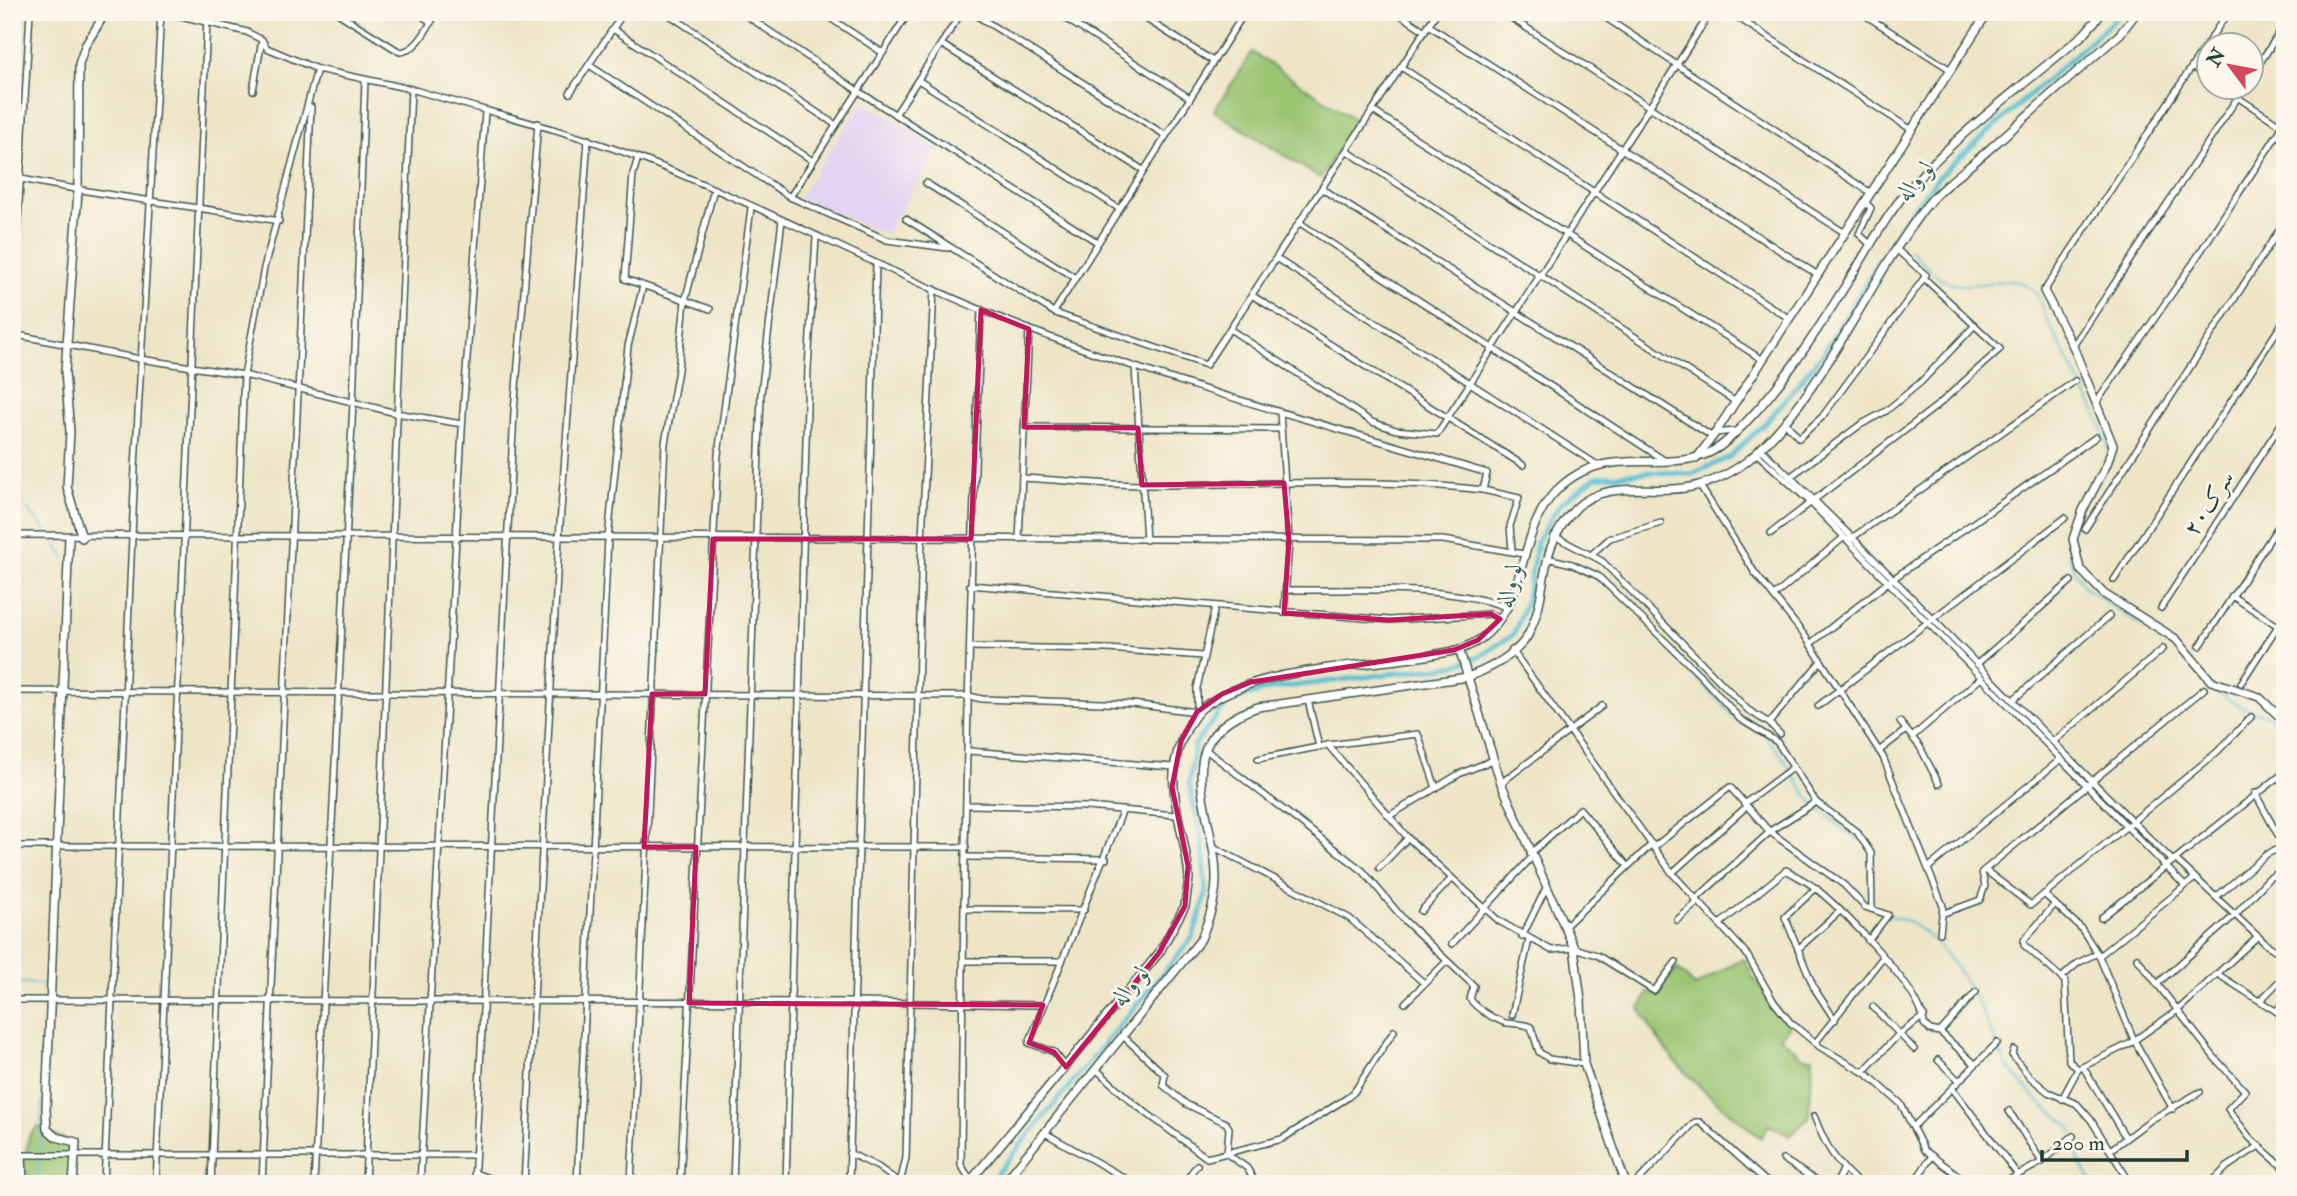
<svg xmlns="http://www.w3.org/2000/svg" width="2297" height="1196" viewBox="0 0 2297 1196" font-family="'IM FELL Double Pica',Amiri,serif">
	<style>
		.built { fill: #e4d3f2 }
		.green { fill: #9ac572; stroke: #5c8153; stroke-width: 2 }
		.lines { fill: none; stroke-linecap: round; stroke-linejoin: round }
		.stream { stroke: #57c0d4; stroke-width: 2 }
		.canal { stroke: #57c0d4; stroke-width: 5 }
		.minor-casing { stroke: #3e564a; stroke-width: 8 }
		.tertiary-casing { stroke: #3e564a; stroke-width: 10 }
		.minor { stroke: #fff; stroke-width: 5 }
		.tertiary { stroke: #fff; stroke-width: 7 }
		.marked { fill: none; stroke: #c2185b; stroke-width: 5; stroke-linejoin: round }
		.labels { text-anchor: middle; stroke-width: 5; stroke-linejoin: round; paint-order: stroke }
		.street-label { font-size: 23px; fill: #1f3d34; stroke: #fbf7ec }
		.water-label { font-size: 24px; font-style: italic; fill: #2d5e5c; stroke: #fbf7ec }
	</style>
	<rect width="100%" height="100%" fill="#fbf7ec"/>
	<filter id="ink" filterUnits="userSpaceOnUse"><feTurbulence type="fractalNoise" baseFrequency=".0143" numOctaves="2"/><feDisplacementMap in="SourceGraphic" scale="14" xChannelSelector="R" yChannelSelector="G"/><feConvolveMatrix kernelMatrix="1 2 1 2 8 2 1 2 1" color-interpolation-filters="sRGB"/></filter>
	<filter id="wash" filterUnits="userSpaceOnUse"><feTurbulence type="fractalNoise" baseFrequency=".00686" numOctaves="4" result="noise"/><feDisplacementMap in="SourceGraphic" scale="28" xChannelSelector="R" yChannelSelector="G"/><feGaussianBlur stdDeviation="1.57" result="paint"/><feColorMatrix in="noise" values="0 0 0 0 0 0 0 0 0 0 0 0 0 0 0 0 0 1.4 0 .05"/><feComposite in="paint" operator="in"/></filter>
	<g filter="url(#wash)">
		<rect width="100%" height="100%" fill="#eee5c7"/>
		<polygon class="built" points="861,103 867,103 939,149 885,234 798,199"/>
		<g class="green">
			<polygon points="1252,52 1357,121 1320,178 1214,111"/>
			<path d="M 1741,959 L 1745,960 L 1753,977 L 1790,1026 L 1780,1037 L 1803,1057 L 1813,1057 L 1809,1117 L 1790,1136 L 1769,1125 L 1761,1138 C 1715,1101 1665,1063 1640,1008 L 1648,992 L 1656,994 L 1677,968 L 1695,986 Z"/>
			<polygon points="38,1127 74,1144 70,1184 35,1184 23,1168 29,1136"/>
		</g>
		<g class="lines">
			<g class="stream">
				<path d="M 1910,249 C 1919,258 1930,273 1941,279 C 1978,301 2031,251 2045,316 L 2098,417 L 2109,450"/>
				<polyline points="2100,469 2088,486 2067,531 2070,561 2084,587 2174,648 2218,693 2242,707 2269,716 2285,738"/>
				<polyline points="12,483 24,506"/>
				<polyline points="28,510 46,531"/>
				<polyline points="54,541 65,558"/>
				<polyline points="1535,551 1543,547"/>
				<polyline points="1673,653 1737,720"/>
				<path d="M 1765,738 C 1787,754 1795,785 1815,805 C 1827,818 1845,829 1859,840"/>
				<path d="M 1891,916 C 1929,924 1952,962 1972,991"/>
				<polyline points="12,982 48,985"/>
				<polyline points="1975,996 2006,1065 2037,1100 2071,1127 2073,1133"/>
				<polyline points="2074,1138 2079,1161 2093,1184"/>
				<polyline points="40,1151 46,1033"/>
				<polyline points="38,1184 39,1159"/>
			</g>
			<polyline class="canal" points="988,1184 1193,937 1206,895 1202,840 1189,784 1195,744 1228,702 1269,689 1453,666 1481,656 1514,634 1527,598 1537,541 1561,503 1596,477 1648,472 1692,474 1730,457 1770,418 1823,353 1910,212 1940,175 2123,12"/>
		</g>
	</g>
	<g filter="url(#ink)">
		<g class="lines">
			<g class="minor-casing">
				<g id="minor">
					<polyline points="165,12 247,32 262,40 267,48 317,69 411,89"/>
					<path d="M 336,12 L 400,52 C 418,51 428,26 437,12"/>
					<polyline points="416,12 431,22"/>
					<polyline points="665,12 836,125"/>
					<polyline points="741,12 858,91 1097,242"/>
					<polyline points="821,12 883,53"/>
					<polyline points="895,12 905,19"/>
					<polyline points="971,12 1165,135"/>
					<polyline points="1055,12 1190,98"/>
					<polyline points="1135,12 1213,61"/>
					<polyline points="1230,12 1241,19"/>
					<polyline points="1396,12 1425,31"/>
					<polyline points="1502,12 1845,233"/>
					<polyline points="1597,12 1871,193"/>
					<polyline points="1729,12 1912,130"/>
					<polyline points="1860,12 1951,70"/>
					<polyline points="1428,25 1818,275"/>
					<polyline points="613,29 813,161"/>
					<polyline points="941,44 1143,170"/>
					<polyline points="589,65 790,197 887,240 948,248"/>
					<polyline points="1401,67 1790,319"/>
					<polyline points="2192,67 2210,79"/>
					<polyline points="2252,75 2285,24"/>
					<polyline points="918,80 1118,208"/>
					<polyline points="2223,88 2285,128"/>
					<polyline points="253,90 262,40"/>
					<polyline points="570,93 624,12"/>
					<polyline points="1373,111 1763,360"/>
					<polyline points="895,115 962,12"/>
					<polyline points="1347,151 1736,402"/>
					<polyline points="638,158 633,174 625,279 710,309"/>
					<path d="M 12,177 C 100,196 190,205 279,221"/>
					<polyline points="926,183 1074,277"/>
					<polyline points="1322,189 1713,437"/>
					<polyline points="790,197 909,12"/>
					<polyline points="1865,202 1871,208 1859,234 1871,245"/>
					<polyline points="906,219 1055,313 1206,365 1437,12"/>
					<polyline points="1300,223 1664,460"/>
					<polyline points="1277,259 1596,464"/>
					<polyline points="2044,291 2228,12"/>
					<polyline points="1253,296 1523,465"/>
					<polyline points="1054,312 1245,12"/>
					<polyline points="12,325 30,12"/>
					<polyline points="1231,330 1372,422 1396,430 1437,434 1711,12"/>
					<polyline points="12,334 140,359 244,375 396,413 462,424"/>
					<polyline points="2073,346 2244,88"/>
					<polyline points="1135,367 1146,540"/>
					<polyline points="2096,403 2191,266 2285,123"/>
					<polyline points="1280,412 1289,541 1284,613"/>
					<polyline points="1785,422 1799,438 1822,417 1924,278"/>
					<polyline points="1024,427 1281,429"/>
					<polyline points="1714,433 1736,431"/>
					<path d="M 1760,448 C 1901,581 2033,726 2173,861"/>
					<polyline points="1756,453 1809,501 2185,886"/>
					<polyline points="1790,477 1860,425 1886,411 1921,382 1975,325"/>
					<path d="M 1022,478 C 1063,480 1104,485 1145,485 C 1258,485 1372,477 1483,490"/>
					<polyline points="1699,484 1755,573 1805,636 1883,757 1943,906 1940,933"/>
					<polyline points="2085,529 2285,221"/>
					<polyline points="1771,533 1938,405 2000,349 1924,278 1926,275 1897,250"/>
					<polyline points="12,535 1443,540 1524,554"/>
					<polyline points="1554,536 1602,561 1748,710 1769,723 1780,734"/>
					<polyline points="1019,539 1029,329"/>
					<polyline points="1849,540 2075,381"/>
					<polyline points="1593,553 1610,538 1661,523"/>
					<polyline points="1547,558 1572,564 1598,576 1702,677 1740,719 1777,742 1816,802 1857,832 1871,853 1872,909"/>
					<polyline points="2114,580 2285,319"/>
					<polyline points="970,585 1389,620 1491,614 1500,619"/>
					<path d="M 1287,590 C 1352,591 1448,584 1508,608"/>
					<polyline points="1774,596 1843,538"/>
					<polyline points="2232,596 2278,626"/>
					<polyline points="2161,608 2285,418"/>
					<polyline points="1810,644 1887,583 2096,437"/>
					<polyline points="2200,646 2285,516"/>
					<polyline points="970,647 1108,649 1203,656"/>
					<polyline points="1512,650 1672,873 1746,953 1774,1002 1790,1022 1820,1047 1868,1075 1901,1104 1924,1150 1970,1184"/>
					<polyline points="1977,664 2071,581"/>
					<polyline points="2241,683 2285,615"/>
					<polyline points="12,691 969,696 982,699 1132,704 1197,712 1197,688 1215,607"/>
					<polyline points="1308,700 1319,747"/>
					<polyline points="2013,700 2109,616"/>
					<polyline points="1818,706 2065,518"/>
					<polyline points="1900,722 1920,747 1939,784"/>
					<polyline points="1769,723 1821,661"/>
					<polyline points="1912,737 1981,678"/>
					<polyline points="2053,742 2163,649"/>
					<polyline points="1328,745 1408,838 1499,921 1551,950 1574,948 1597,955 1654,991 1676,962"/>
					<path d="M 1206,750 L 1363,871 L 1405,921 L 1474,986 L 1470,999 C 1477,1009 1492,1018 1503,1022 C 1512,1025 1521,1022 1531,1027 L 1539,1052 L 1549,1059 L 1584,1064"/>
					<polyline points="969,751 1173,767"/>
					<polyline points="1879,751 1906,730"/>
					<polyline points="1258,759 1328,745 1418,734 1436,788"/>
					<polyline points="1501,783 1602,706"/>
					<polyline points="2255,793 2285,848"/>
					<polyline points="1744,804 1792,768"/>
					<polyline points="967,805 1087,807 1176,815"/>
					<polyline points="1389,816 1459,774 1493,760"/>
					<polyline points="12,846 966,847"/>
					<polyline points="1212,846 1349,918 1424,983"/>
					<polyline points="1654,847 1730,787 1770,832 1844,885 1865,907 1888,915 1868,941"/>
					<polyline points="1530,854 1580,809 1627,865"/>
					<polyline points="966,857 1106,859"/>
					<polyline points="2175,859 2267,945 2285,956"/>
					<polyline points="1379,868 1408,838"/>
					<polyline points="1928,868 2061,759"/>
					<polyline points="1985,870 2031,905 2216,753 2251,717"/>
					<polyline points="1672,873 1746,807"/>
					<polyline points="1816,888 1785,917 1814,988 1835,1020"/>
					<polyline points="2044,894 2081,928 2099,956"/>
					<polyline points="2216,897 2267,854 2284,846"/>
					<polyline points="1695,900 1773,829 1816,802"/>
					<polyline points="2055,904 2024,940 2024,945 2065,981 2069,1061 2078,1069"/>
					<polyline points="965,909 1084,910"/>
					<polyline points="1421,911 1452,878"/>
					<polyline points="1944,913 1980,900 1985,886 1982,872 2204,689"/>
					<polyline points="2101,918 2285,772"/>
					<polyline points="1677,920 1697,903"/>
					<path d="M 1721,923 L 1786,870 C 1796,876 1809,882 1818,890 C 1845,913 1923,991 1924,1024 L 1930,1030 L 1940,1032 L 1975,1064"/>
					<polyline points="1564,927 1652,844"/>
					<polyline points="1522,937 1546,888"/>
					<polyline points="1452,944 1531,858"/>
					<polyline points="1798,949 1840,911"/>
					<polyline points="2137,958 2214,1057 2245,1091 2228,1109 2250,1138 2285,1169"/>
					<polyline points="964,961 1062,961"/>
					<polyline points="2219,975 2285,1017"/>
					<polyline points="2061,978 2078,963 2097,953"/>
					<polyline points="2157,984 2235,915 2268,879 2285,868"/>
					<polyline points="12,1000 854,1002 1043,1005"/>
					<polyline points="2260,1001 2285,975"/>
					<polyline points="1405,1003 1447,961"/>
					<polyline points="1873,1007 1914,1049"/>
					<polyline points="2276,1011 2285,1002"/>
					<polyline points="1512,1015 1529,940"/>
					<polyline points="1940,1032 1976,992"/>
					<polyline points="1124,1037 1165,1075 1163,1085 1186,1104 1226,1123 1229,1128 1227,1154 1247,1168 1256,1184"/>
					<polyline points="1816,1042 1883,957"/>
					<polyline points="2014,1050 2012,1055 2030,1077 2048,1092 2077,1104 2091,1120 2131,1184"/>
					<polyline points="1938,1060 1959,1081"/>
					<polyline points="1066,1067 1054,1052 1029,1043 1122,812"/>
					<polyline points="2083,1067 2126,1138"/>
					<polyline points="1097,1070 1133,1103 1207,1158 1282,1139 1347,1098 1354,1092 1394,1031"/>
					<polyline points="1863,1072 1898,1035 1924,1016"/>
					<polyline points="1952,1088 2018,1175"/>
					<polyline points="2062,1099 2078,1069 2129,1044 2178,1010 2258,936"/>
					<polyline points="2173,1109 2134,1040 2099,956 2195,878"/>
					<polyline points="2009,1111 2042,1162"/>
					<path d="M 1814,1116 C 1825,1145 1836,1164 1860,1184"/>
					<polyline points="1914,1126 1997,1043"/>
					<polyline points="1045,1133 1135,1184"/>
					<polyline points="2110,1150 2152,1119 2200,1092"/>
					<polyline points="849,1153 878,1167 901,1184"/>
					<polyline points="12,1155 474,1155"/>
					<polyline points="1783,1159 1821,1184"/>
					<polyline points="475,1173 504,1184"/>
					<polyline points="900,1183 906,1158 922,539 934,289"/>
					<polyline points="104,1184 135,467 161,12"/>
					<polyline points="156,1184 207,20"/>
					<polyline points="211,1184 244,375 264,268 317,69"/>
					<polyline points="262,1184 311,107"/>
					<polyline points="314,1184 353,403 365,80"/>
					<path d="M 365,1184 L 411,89 C 487,112 563,129 637,157 C 769,208 894,277 1026,328 C 1177,386 1333,426 1487,473 L 1483,490 L 1519,498 L 1510,526 L 1512,550"/>
					<polyline points="420,1184 463,413 485,112"/>
					<polyline points="474,1184 514,412 538,123"/>
					<polyline points="524,1184 559,538 588,139"/>
					<polyline points="577,1184 608,538 628,346 643,286"/>
					<polyline points="631,1184 665,443 678,370 685,301 714,189"/>
					<polyline points="680,1184 718,455 751,208"/>
					<polyline points="733,1184 761,394 782,220"/>
					<polyline points="786,1184 808,368 816,238"/>
					<polyline points="849,1184 876,264"/>
					<path d="M 973,1184 L 961,1165 C 963,880 969,595 981,310"/>
					<polyline points="1183,1184 1197,1165"/>
					<polyline points="1635,1184 1695,1122 1700,1122 1769,1184"/>
					<polyline points="1712,1184 1714,1182"/>
					<polyline points="1836,1184 1843,1170"/>
					<polyline points="1913,1184 1932,1156"/>
					<polyline points="2001,1184 2042,1162 2073,1136"/>
					<polyline points="2210,1184 2227,1167 2259,1146"/>
				</g>
			</g>
			<g class="tertiary-casing">
				<g id="tertiary">
					<polyline points="2044,291 2073,346 2113,445 2107,464 2083,510 2073,539 2080,569 2104,594 2176,639 2211,681 2259,697 2285,722"/>
					<polyline points="1696,459 1716,432 1988,12"/>
					<polyline points="69,537 46,1109 47,1129 56,1137 76,1142 73,1184"/>
					<polyline points="82,538 67,487 70,432 65,372 78,191 79,64 85,46 106,12"/>
					<polyline points="1459,649 1501,783 1574,948 1581,1000 1584,1064 1626,1184"/>
					<polyline points="22,1156 23,1184"/>
					<path d="M 968,1184 L 1159,953 L 1185,906 L 1189,879 C 1186,827 1158,782 1186,731 C 1190,723 1194,715 1201,709 C 1250,669 1350,667 1413,658 C 1435,654 1460,653 1479,640 C 1529,606 1516,532 1556,491 C 1611,434 1679,486 1728,440 C 1782,390 1820,326 1859,264 C 1873,241 1887,215 1904,195 C 1952,136 2026,84 2084,34 L 2103,12"/>
					<path d="M 1003,1184 L 1201,939 C 1208,921 1215,903 1216,882 C 1218,816 1161,739 1258,707 L 1468,677 C 1489,669 1521,653 1530,631 C 1551,585 1535,552 1575,509 C 1604,478 1655,495 1691,487 C 1712,483 1736,471 1752,457 C 1827,388 1863,290 1923,210 C 1939,188 1965,171 1985,153 C 2030,113 2075,73 2120,34 L 2137,12"/>
				</g>
			</g>
			<use href="#minor" class="minor"/>
			<use href="#tertiary" class="tertiary"/>
		</g>
	</g>
	<path class="marked" d="M 981,310 L 1029,329 L 1024,427 L 1138,428 L 1142,485 L 1284,483 L 1289,541 L 1284,613 L 1389,620 L 1491,614 L 1500,619 L 1478,640 L 1454,650 L 1251,682 L 1222,694 L 1197,712 L 1181,741 L 1172,787 L 1188,866 L 1185,906 L 1159,953 L 1066,1067 L 1054,1052 L 1029,1043 L 1043,1005 L 689,1003 L 696,847 L 644,847 L 652,694 L 705,694 L 713,539 L 971,539 Z"/>
	<g class="labels">
		<g class="street-label">
			<text transform="translate(2208 503) rotate(-57)" y="8">سرک۲۰</text>
		</g>
		<g class="water-label">
			<text transform="translate(1915 180) rotate(-50)" y="8">لو واله</text>
			<text transform="translate(1509 585) rotate(-76)" y="8">لو واله</text>
			<text transform="translate(1130 985) rotate(-50)" y="8">لو واله</text>
		</g>
	</g>
	<rect width="2297" height="1196" fill="none" stroke="#fbf7ec" stroke-width="42"/>
	<g transform="translate(2230 66) rotate(302)"><circle r="33" fill="#fbf7ec" stroke="#a3ada2" stroke-width="2"/>
	<path d="M0-5L12 26L0 18L-12 26Z" fill="#d1495b"/>
	<text y="-10" font-size="19" font-weight="bold" text-anchor="middle" fill="#1f3d34">N</text>
	</g>
	<path d="M2042 1150v10h145v-10" fill="none" stroke="#1f3d34" stroke-width="3.5"/>
	<text x="2052" y="1150" font-size="21" fill="#1f3d34" stroke="#fbf7ec" stroke-width="5" paint-order="stroke">200 m</text>
</svg>
